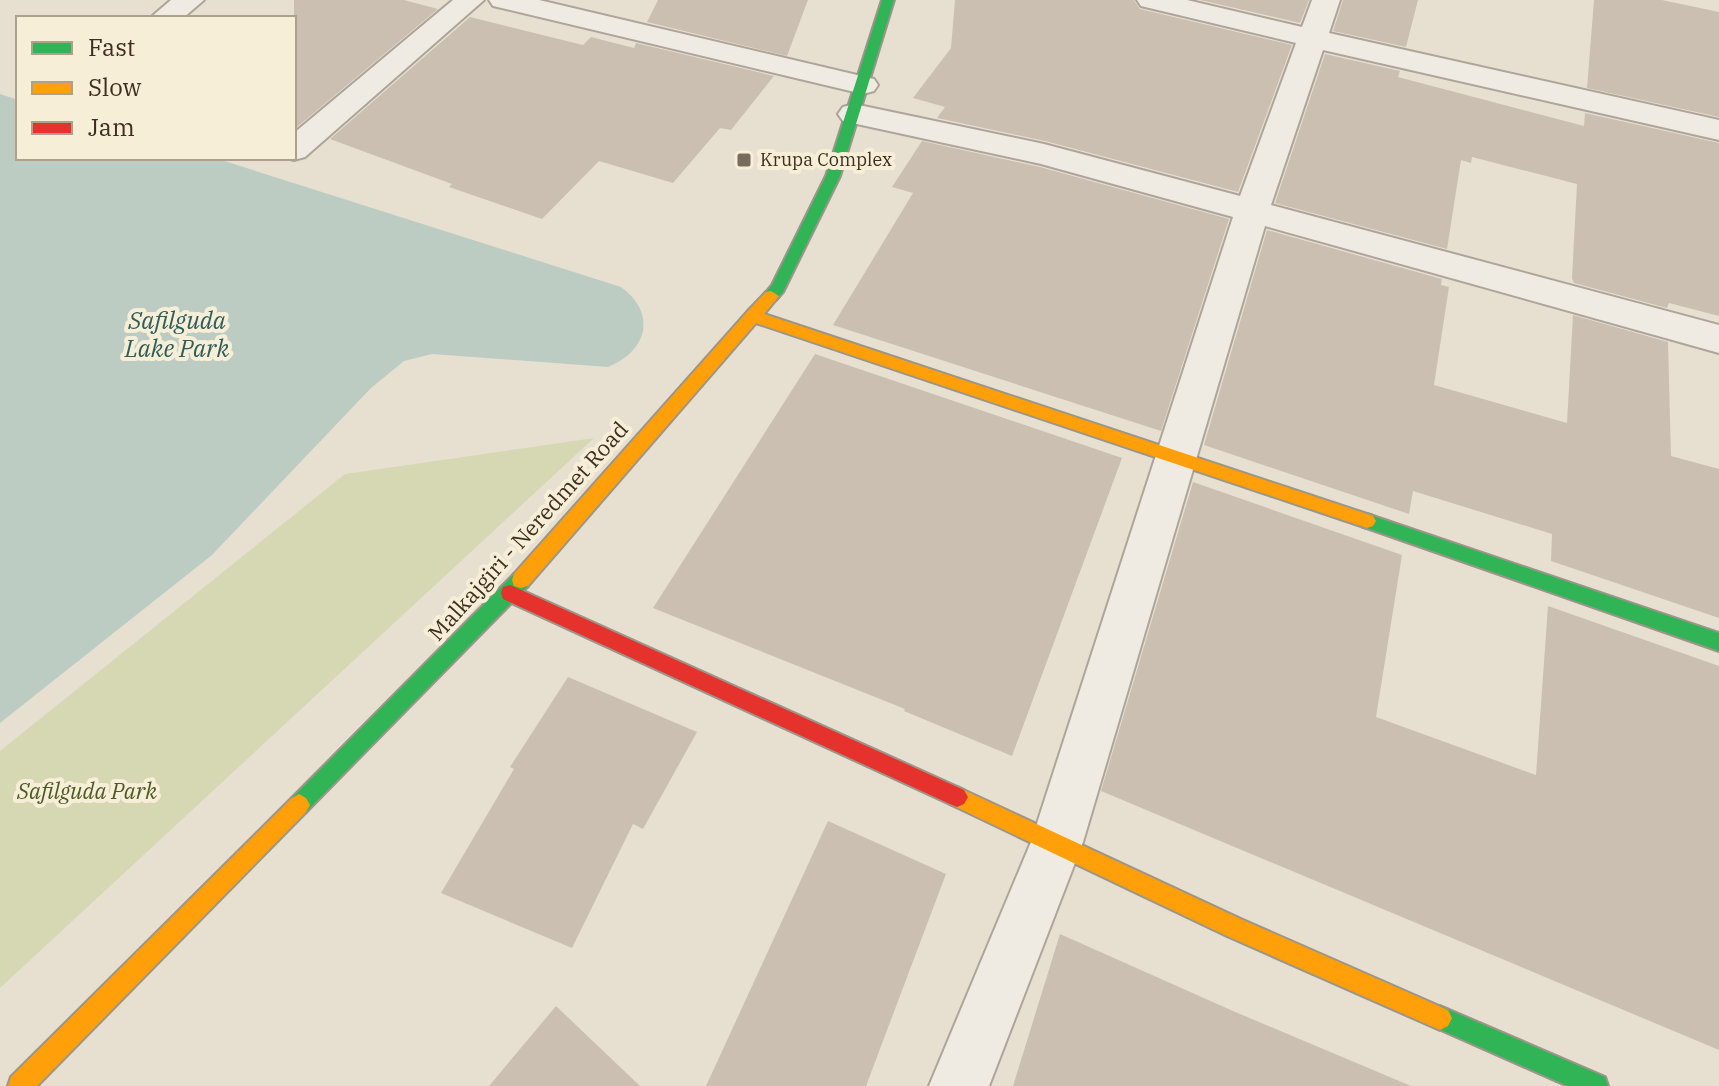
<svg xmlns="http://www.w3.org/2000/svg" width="1719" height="1086" viewBox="0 0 1719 1086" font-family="'IBM Plex Serif',serif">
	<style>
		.green { fill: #d6d7b3 }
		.water { fill: #bcccc2 }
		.building { fill: #cbbfb2 }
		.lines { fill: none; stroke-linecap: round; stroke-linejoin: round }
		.street-casing { stroke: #ada599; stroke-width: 4 }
		.fast-casing { stroke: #9c958a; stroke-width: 4 }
		.slow-casing { stroke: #9c958a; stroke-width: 4 }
		.jam-casing { stroke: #9c958a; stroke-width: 4 }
		.street { fill: #efebe3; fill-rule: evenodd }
		.fast { fill: #30b455; fill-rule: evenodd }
		.slow { fill: #ff9f0a; fill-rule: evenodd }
		.jam { fill: #e5322d; fill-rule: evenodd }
		.poi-dot { fill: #786c5e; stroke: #f7eed8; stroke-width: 3 }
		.labels { text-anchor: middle; stroke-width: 8; stroke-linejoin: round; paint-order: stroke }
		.far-poi-label { font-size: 18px; fill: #3d2e20; stroke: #f7eed8; text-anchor: start }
		.street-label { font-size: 22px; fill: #3d2e20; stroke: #f7eed8 }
		.park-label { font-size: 22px; font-style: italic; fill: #4d5a26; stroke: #f7eed8 }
		.water-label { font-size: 24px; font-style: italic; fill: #2f5d5a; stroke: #f7eed8 }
	</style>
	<rect width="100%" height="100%" fill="#e7e0d1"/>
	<polygon class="green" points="594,438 0,988 0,751 345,474"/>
	<path class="water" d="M 0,94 L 18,100 L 18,158 L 215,158 L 621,287 C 657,313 648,351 608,367 L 432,354 L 404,361 L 371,388 L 212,555 L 0,723 Z"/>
	<g class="building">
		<polygon points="294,0 404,0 438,9 297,127 294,125"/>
		<polygon points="658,0 808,0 787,56 647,22"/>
		<polygon points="955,0 1134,0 1140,9 1292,45 1238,192 1045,141 937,118 945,107 913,98 951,48"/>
		<polygon points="1200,0 1309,0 1300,23"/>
		<polygon points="1343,0 1418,0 1406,47 1333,31"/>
		<polygon points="1594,0 1662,0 1719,12 1719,117 1587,88"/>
		<polygon points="470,17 583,45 591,37 634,48 636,43 774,76 731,130 720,128 673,183 599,161 542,219 449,187 452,184 330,139"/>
		<polygon points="1325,54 1400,71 1398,77 1584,126 1585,113 1719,143 1719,316 1669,303 1667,308 1574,283 1572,278 1577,184 1472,157 1471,163 1461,160 1447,249 1275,203"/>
		<polygon points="922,141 1040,167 1229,219 1161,431 833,325 913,193 892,187"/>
		<polygon points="1267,230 1442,279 1441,285 1449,287 1434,385 1567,423 1573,315 1668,342 1671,456 1719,469 1719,618 1551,561 1552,534 1413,491 1409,514 1204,445"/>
		<polygon points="815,354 1122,458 1012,756 904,711 905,709 653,608"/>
		<polygon points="1193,482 1402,555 1376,717 1536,775 1548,606 1719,666 1719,1050 1101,791"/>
		<polygon points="568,677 697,732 643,829 633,824 572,948 441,893 514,769 510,767"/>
		<polygon points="828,821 946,874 866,1086 706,1086"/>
		<polygon points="1060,934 1233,1011 1411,1086 1013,1086"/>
		<polygon points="556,1006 640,1086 489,1086"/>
	</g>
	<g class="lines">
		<g class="street-casing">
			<g id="street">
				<polygon points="171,0 204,0 183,18 150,18"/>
				<polygon points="453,0 484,0 305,157 294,160 286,158 294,158 294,133"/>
				<polygon points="489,0 539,0 874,79 878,85 874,91 863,94 493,6"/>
				<polygon points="1137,0 1187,0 1302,27 1312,0 1340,0 1329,33 1719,120 1719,140 1323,50 1271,205 1719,325 1719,353 1265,226 1083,842 989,1086 929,1086 1031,842 1233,217 1041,164 843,121 838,114 843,107 854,104 1044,144 1240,196 1296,43 1141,6"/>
			</g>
		</g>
		<g class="fast-casing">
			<g id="fast">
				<polygon points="882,0 894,0 840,176 783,292 776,300 766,300 763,296 772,285 826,176"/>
				<polygon points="1367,514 1719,633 1719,651 1361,526 1358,521 1361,516"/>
				<polygon points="521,572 528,574 530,580 528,586 306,812 299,816 292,812 288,805 292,798 514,574"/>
				<polygon points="1440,1006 1605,1077 1608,1086 1568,1086 1432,1026 1428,1018 1432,1010"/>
			</g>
		</g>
		<g class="slow-casing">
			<g id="slow">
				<polygon points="771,291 779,296 764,314 1367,514 1373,516 1376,521 1373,526 1367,528 756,323 528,586 521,588 514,586 512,580 514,574 747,312 766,292"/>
				<polygon points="957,787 1243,920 1448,1010 1452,1018 1448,1026 1440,1030 1227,936 950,804 946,797 950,790"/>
				<polygon points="299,794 306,798 310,805 306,812 37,1086 8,1086 11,1077 292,798"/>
			</g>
		</g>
		<g class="jam-casing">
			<polygon id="jam" points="510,585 964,790 968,797 964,804 957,807 950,804 503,599 501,593 503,587"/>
		</g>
		<use href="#street" class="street"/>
		<use href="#fast" class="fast"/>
		<use href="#slow" class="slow"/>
		<use href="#jam" class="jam"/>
	</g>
	<rect class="poi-dot" x="736" y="152" width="16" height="16" rx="4"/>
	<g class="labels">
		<g class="far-poi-label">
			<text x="760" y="166">Krupa Complex</text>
		</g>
		<g class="street-label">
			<text transform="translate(528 531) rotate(-48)" y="8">Malkajgiri - Neredmet Road</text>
		</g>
		<g class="park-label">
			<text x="87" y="799">Safilguda Park</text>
		</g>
		<g class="water-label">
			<text x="177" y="329">Safilguda<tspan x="177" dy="28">Lake Park</tspan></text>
		</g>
	</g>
	<rect x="16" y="16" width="280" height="144" fill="#f7eed8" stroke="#ada18e" stroke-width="2"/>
	<rect x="32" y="42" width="40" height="12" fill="#30b455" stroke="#ada18e" stroke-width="2"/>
	<text x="88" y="56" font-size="24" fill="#3d2e20">Fast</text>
	<rect x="32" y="82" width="40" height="12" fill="#ff9f0a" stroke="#ada18e" stroke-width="2"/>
	<text x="88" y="96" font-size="24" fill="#3d2e20">Slow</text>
	<rect x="32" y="122" width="40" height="12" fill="#e5322d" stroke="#ada18e" stroke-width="2"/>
	<text x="88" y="136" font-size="24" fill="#3d2e20">Jam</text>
</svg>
